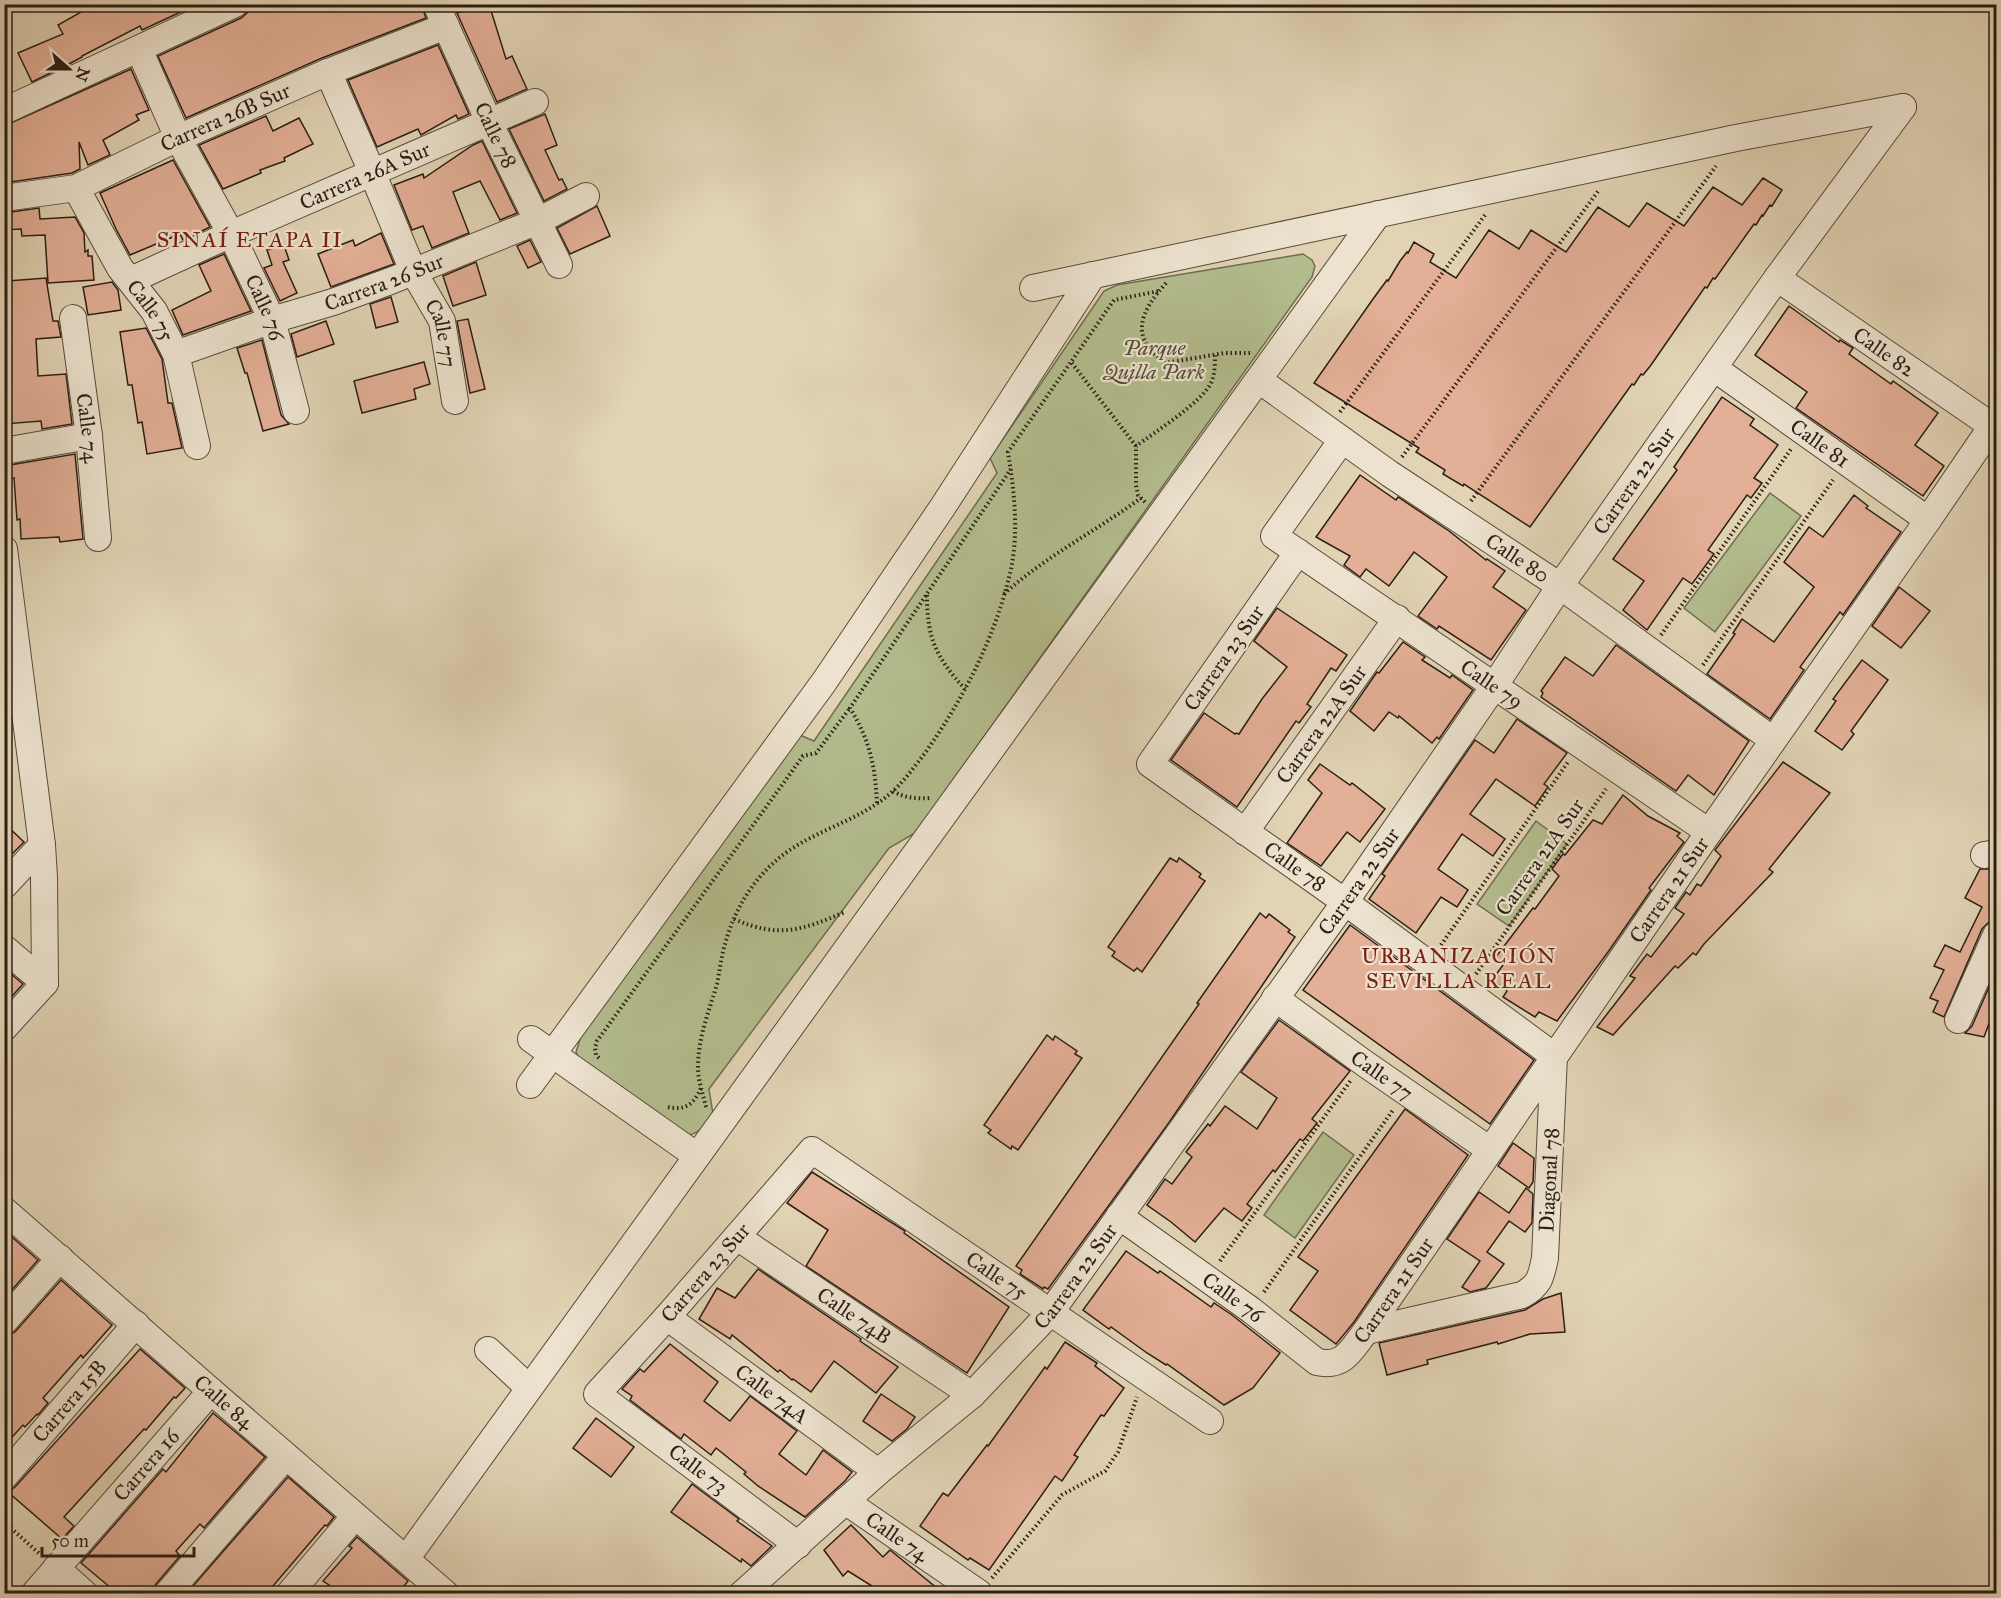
<svg xmlns="http://www.w3.org/2000/svg" width="2001" height="1598" viewBox="0 0 2001 1598" font-family="'IM FELL Great Primer',serif">
	<style>
		.green { fill: #b3bc8d; stroke: #6e6d50; stroke-width: 1.5 }
		.building { fill: #e3af96; stroke: #2a1e14; stroke-width: 1.5 }
		.lines { fill: none; stroke-linecap: round; stroke-linejoin: round }
		.minor-casing { stroke: #584b3c; stroke-width: 28 }
		.path { stroke: #2a1e14; stroke-width: 4; stroke-dasharray: 1.5 3; stroke-linecap: butt }
		.minor { stroke: #ece2ce; stroke-width: 26 }
		.labels { text-anchor: middle; stroke-width: 4.5; stroke-linejoin: round; paint-order: stroke }
		.street-label { font-size: 21px; fill: #2a1e14; stroke: #ece2ce }
		.park-label { font-size: 21px; font-style: italic; fill: #534d38; stroke: #ece2ce }
		.neighbourhood-label { font-size: 22px; letter-spacing: 1.5px; fill: #7a1f14; stroke: #ece2ce }
	</style>
	<rect width="100%" height="100%" fill="#e1d3b4"/>
	<filter id="stains"><feTurbulence type="fractalNoise" baseFrequency=".00333" numOctaves="4"/><feColorMatrix values="0 0 0 0 .2 0 0 0 0 .09 0 0 0 0 .02 0 0 0 .5 -.17"/></filter>
	<radialGradient id="worn" r=".72"><stop offset=".6" stop-color="#630" stop-opacity="0"/><stop offset="1" stop-color="#630" stop-opacity=".3"/></radialGradient>
	<g class="green">
		<path d="M 1303,254 L 1312,260 L 1315,266 L 1312,277 L 915,833 L 889,848 L 709,1089 L 713,1114 C 706,1124 701,1132 689,1135 L 579,1059 L 576,1052 L 581,1036 L 800,735 L 814,741 L 997,473 L 990,458 L 1104,291 L 1117,285 Z"/>
		<polygon points="1770,493 1801,516 1715,632 1684,608"/>
		<polygon points="1536,821 1567,844 1509,926 1477,904"/>
		<polygon points="1323,1132 1354,1155 1295,1238 1264,1215"/>
	</g>
	<g class="building">
		<polygon points="95,4 198,4 142,30 140,26 82,56 82,57 69,64 32,82 18,53 63,34 58,25"/>
		<polygon points="250,4 421,4 426,18 322,58 186,118 158,56 241,18 248,12"/>
		<polygon points="483,4 489,4 506,59 512,56 527,89 497,102 457,13"/>
		<polygon points="438,45 469,114 458,119 456,115 421,135 418,129 377,147 348,80"/>
		<polygon points="131,69 149,110 136,115 139,120 103,140 110,155 88,165 79,142 80,169 72,173 4,183 4,150 10,147 6,125"/>
		<polygon points="545,114 557,145 545,150 559,180 562,179 567,189 544,201 509,129"/>
		<polygon points="266,116 273,131 299,118 313,144 284,158 285,161 260,170 261,173 223,189 199,145"/>
		<polygon points="482,141 517,213 500,220 480,181 453,192 469,233 432,248 423,226 412,230 394,185 423,174 424,178 473,145"/>
		<polygon points="173,160 210,227 183,240 180,234 130,255 116,229 100,193"/>
		<polygon points="1763,178 1782,190 1772,206 1770,205 1763,216 1762,215 1756,225 1754,224 1715,279 1713,278 1707,288 1705,287 1651,365 1643,375 1641,374 1634,385 1632,384 1530,527 1464,484 1463,486 1443,474 1445,470 1416,452 1419,448 1314,383 1373,299 1387,280 1388,281 1400,261 1407,252 1408,253 1414,242 1434,254 1430,262 1456,278 1489,230 1519,249 1531,230 1566,252 1598,207 1629,227 1647,203 1684,226 1713,187 1742,205"/>
		<polygon points="597,206 610,236 570,254 557,228"/>
		<polygon points="39,208 40,219 75,217 84,233 85,252 88,250 88,256 92,256 94,280 48,283 45,235 22,236 21,229 4,230 4,213"/>
		<polygon points="381,233 394,264 331,287 318,254 353,240 355,246"/>
		<polygon points="530,240 541,262 528,268 517,246"/>
		<polygon points="284,245 289,260 283,262 297,293 280,301 264,268 272,265 267,250"/>
		<polygon points="224,254 251,311 183,335 172,310 211,291 199,265"/>
		<polygon points="476,262 486,295 453,306 443,276"/>
		<polygon points="46,278 53,321 58,321 61,337 36,339 38,376 66,374 72,424 42,429 41,421 4,424 4,386 6,386 4,330 8,329 6,313 10,312 7,292 10,291 8,281"/>
		<polygon points="112,282 118,290 121,310 88,315 83,287"/>
		<polygon points="391,297 398,322 376,328 370,304"/>
		<polygon points="1789,306 1839,342 1840,340 1853,348 1849,354 1891,384 1893,381 1938,413 1915,445 1944,466 1923,496 1796,408 1807,392 1755,355"/>
		<polygon points="468,319 485,389 470,393 457,321"/>
		<polygon points="326,321 334,344 297,357 291,334"/>
		<polygon points="146,328 162,359 168,403 172,403 182,448 147,454 142,422 138,423 132,385 128,385 120,332"/>
		<polygon points="262,340 281,415 289,424 263,431 247,373 245,373 237,348"/>
		<polygon points="424,362 430,384 414,389 416,399 362,413 354,381"/>
		<polygon points="1722,397 1754,419 1750,425 1778,445 1754,478 1762,483 1751,498 1747,495 1708,550 1714,554 1692,584 1683,578 1647,630 1623,610 1644,581 1613,559 1677,470 1674,467"/>
		<polygon points="75,454 83,539 60,542 59,537 21,539 20,519 17,520 14,478 10,479 10,465"/>
		<polygon points="1360,475 1396,500 1398,497 1449,531 1486,560 1487,559 1505,571 1493,587 1526,610 1491,660 1439,626 1437,629 1418,616 1447,577 1414,552 1389,586 1366,569 1360,577 1344,565 1350,556 1316,537"/>
		<polygon points="1854,495 1868,506 1866,508 1901,532 1843,615 1840,612 1800,667 1804,670 1770,719 1707,674 1735,634 1733,633 1742,619 1774,642 1814,587 1784,562 1809,527 1823,537"/>
		<polygon points="1899,587 1930,611 1901,648 1872,626"/>
		<polygon points="1277,608 1347,655 1336,671 1331,668 1307,704 1311,707 1299,723 1296,721 1237,807 1171,760 1204,713 1235,734 1236,733 1239,734 1262,699 1287,667 1254,641"/>
		<polygon points="1403,642 1425,657 1422,660 1450,678 1452,675 1473,690 1439,739 1437,737 1432,743 1399,716 1398,718 1389,712 1374,731 1350,711 1377,672 1379,673"/>
		<polygon points="1616,645 1749,741 1714,795 1688,775 1676,791 1541,697 1543,693 1541,691 1565,657 1593,676"/>
		<polygon points="1862,660 1888,680 1851,731 1854,734 1842,750 1815,731 1836,701 1833,699"/>
		<polygon points="1517,719 1567,753 1544,784 1548,787 1535,806 1496,779 1470,814 1505,839 1493,856 1462,834 1438,869 1468,890 1457,907 1441,897 1416,933 1369,899 1385,876 1382,874 1475,740 1494,753"/>
		<polygon points="1783,762 1830,793 1769,869 1773,872 1704,944 1696,955 1693,953 1678,968 1675,966 1613,1035 1597,1027 1635,978 1630,976 1647,954 1651,957 1684,914 1675,908 1686,892 1690,895 1697,884 1701,886 1721,856 1715,850"/>
		<polygon points="1320,764 1350,785 1352,783 1385,809 1360,842 1347,832 1321,866 1287,843 1322,793 1308,780"/>
		<polygon points="1623,795 1648,816 1680,833 1677,836 1684,842 1649,888 1651,890 1608,952 1557,1021 1539,1012 1535,1017 1503,997 1507,991 1492,980 1503,965 1495,958 1533,908 1535,909 1559,876 1552,869 1563,854 1565,855 1593,820 1602,824"/>
		<polygon points="4,823 24,842 4,862"/>
		<polygon points="1170,858 1177,862 1179,858 1201,874 1199,877 1205,881 1142,972 1137,968 1134,971 1112,956 1115,952 1108,947"/>
		<polygon points="1980,869 1990,869 1996,873 1996,920 1988,923 1982,929 1944,1017 1933,1012 1938,1001 1930,998 1944,970 1934,966 1945,945 1960,952 1982,907 1965,898"/>
		<polygon points="1260,913 1266,918 1269,914 1290,930 1288,932 1295,937 1168,1124 1048,1289 1044,1287 1043,1289 1020,1274 1022,1270 1016,1266 1199,1004 1197,1003"/>
		<polygon points="1350,925 1534,1060 1490,1124 1303,990"/>
		<polygon points="4,968 23,984 4,1005"/>
		<polygon points="1996,971 1996,1023 1990,1021 1984,1037 1965,1033 1972,1026"/>
		<polygon points="1279,1020 1350,1071 1312,1119 1317,1123 1303,1141 1300,1139 1275,1172 1273,1170 1247,1204 1252,1208 1242,1221 1224,1208 1195,1242 1171,1222 1147,1205 1165,1179 1172,1184 1192,1157 1186,1152 1208,1124 1210,1126 1225,1106 1257,1129 1277,1098 1241,1072"/>
		<polygon points="1047,1035 1053,1040 1055,1036 1077,1051 1075,1054 1082,1058 1018,1150 1012,1146 1011,1149 988,1133 991,1130 984,1125"/>
		<polygon points="1405,1109 1468,1155 1354,1322 1336,1344 1290,1310 1318,1271 1298,1257"/>
		<polygon points="1513,1143 1534,1158 1533,1182 1529,1188 1498,1166"/>
		<polygon points="812,1172 905,1231 904,1233 1009,1307 967,1373 806,1266 828,1230 787,1203"/>
		<polygon points="1526,1188 1533,1194 1532,1223 1525,1232 1509,1221 1487,1252 1504,1264 1486,1288 1470,1292 1462,1287 1480,1261 1447,1239 1479,1192 1509,1213"/>
		<polygon points="4,1230 38,1260 4,1299"/>
		<polygon points="1126,1251 1158,1273 1160,1271 1211,1307 1214,1303 1232,1315 1280,1353 1253,1388 1224,1405 1167,1364 1166,1365 1147,1353 1111,1327 1109,1329 1083,1310"/>
		<polygon points="758,1269 861,1339 860,1341 898,1367 876,1393 834,1361 811,1392 793,1379 792,1380 780,1370 778,1372 732,1335 730,1339 699,1319 717,1288 735,1298"/>
		<polygon points="61,1280 112,1325 83,1358 81,1355 43,1398 48,1403 38,1415 37,1414 25,1427 23,1425 4,1446 4,1337 15,1332"/>
		<polygon points="1561,1293 1565,1332 1530,1334 1498,1344 1497,1342 1427,1360 1428,1364 1387,1375 1379,1343 1525,1310 1543,1299"/>
		<polygon points="1065,1342 1097,1363 1095,1366 1124,1388 1104,1416 1101,1415 1074,1455 1078,1457 1062,1481 1055,1476 989,1570 970,1558 968,1560 920,1526 943,1493 948,1496 987,1445 988,1446 1045,1367 1047,1369"/>
		<polygon points="670,1344 718,1382 704,1401 730,1421 750,1396 797,1431 779,1454 806,1475 823,1450 852,1472 845,1481 805,1517 758,1486 744,1474 746,1472 716,1448 711,1455 684,1434 681,1439 630,1400 632,1396 622,1389 640,1369 644,1372"/>
		<polygon points="140,1349 185,1388 176,1398 174,1397 146,1430 144,1429 64,1517 74,1526 62,1539 8,1492 15,1487"/>
		<polygon points="881,1394 915,1417 907,1429 892,1441 863,1421"/>
		<polygon points="213,1413 265,1457 204,1528 200,1524 176,1551 180,1556 156,1584 152,1593 117,1593 81,1563 163,1469 166,1472"/>
		<polygon points="596,1418 634,1447 611,1477 573,1448"/>
		<polygon points="288,1477 334,1517 327,1526 325,1525 267,1593 187,1593"/>
		<polygon points="692,1484 739,1519 737,1521 772,1546 751,1566 742,1559 741,1562 671,1512"/>
		<polygon points="851,1525 883,1557 890,1550 943,1593 883,1593 848,1571 843,1576 824,1550"/>
		<polygon points="357,1537 408,1581 398,1593 322,1593 329,1585 323,1581 352,1548 349,1546"/>
	</g>
	<g class="lines">
		<g class="minor-casing">
			<g id="minor">
				<path id="s1" d="M 436,4 L 489,122 L 559,265"/>
				<path id="s2" d="M 139,49 L 178,138 L 231,234 L 272,320 L 296,411"/>
				<path id="s3" d="M 328,72 L 372,172 L 413,271 L 442,321 L 455,401"/>
				<polyline points="4,111 235,4"/>
				<path id="s4" d="M 76,188 L 120,268 L 154,311 L 176,354 L 197,446"/>
				<path id="s5" d="M 4,198 L 76,188 L 178,138 L 328,72 L 446,26"/>
				<path id="s6" d="M 131,280 L 231,234 L 535,102"/>
				<polyline points="1033,288 1736,138 1903,107"/>
				<path id="s7" d="M 73,318 L 89,436 L 98,538"/>
				<path id="s8" d="M 176,354 L 272,320 L 333,302 L 393,280 L 538,221 L 586,196"/>
				<path id="s9" d="M 1714,368 L 1928,520"/>
				<path id="s10" d="M 1259,380 L 1390,474 L 1560,586 L 1773,740"/>
				<path id="s11" d="M 1342,440 L 1274,536 L 1709,832"/>
				<polyline points="4,451 89,436"/>
				<polyline points="4,549 42,845 44,877 45,983"/>
				<path id="s12" d="M 1298,552 L 1150,764 L 1345,902 L 1554,1056 L 1545,1258 C 1541,1277 1540,1285 1522,1295 L 1366,1331"/>
				<path id="s13" d="M 1245,832 L 1397,618"/>
				<polyline points="1984,855 1996,853"/>
				<polyline points="4,886 42,845"/>
				<polyline points="4,948 45,983"/>
				<path id="s14" d="M 1275,998 L 1364,1063 L 1490,1150"/>
				<polyline points="1958,1020 1996,935"/>
				<polyline points="4,1028 45,983"/>
				<polyline points="531,1039 697,1156"/>
				<polyline points="530,1085 824,682 942,508 1093,275"/>
				<path id="s15" d="M 4,1210 L 211,1391 L 446,1594"/>
				<path id="s16" d="M 1119,1216 L 1251,1310 L 1317,1362 C 1344,1368 1351,1350 1366,1331 L 1709,832 L 1928,520 L 1992,426 L 1777,278"/>
				<path id="s17" d="M 737,1237 L 972,1395"/>
				<path id="s18" d="M 667,1317 L 878,1472"/>
				<polyline points="4,1322 60,1258"/>
				<polyline points="488,1350 529,1388"/>
				<path id="s19" d="M 4,1477 L 136,1324"/>
				<path id="s20" d="M 845,1501 L 979,1593"/>
				<path id="s21" d="M 798,1545 L 597,1394 L 667,1317 L 812,1150 L 1210,1421"/>
				<polyline points="406,1559 1378,214"/>
				<polyline points="56,1568 85,1594"/>
				<path id="s22" d="M 34,1594 L 211,1391"/>
				<polyline points="167,1594 286,1456"/>
				<polyline points="289,1594 355,1516"/>
				<path id="s23" d="M 742,1594 L 878,1472 L 972,1395 L 1050,1313 L 1345,902 L 1495,685 L 1560,586 L 1777,278 L 1903,107"/>
			</g>
		</g>
		<g class="path">
			<path d="M 1166,283 C 1141,311 1128,337 1165,363 L 1224,353 L 1251,353"/>
			<polyline points="1340,412 1485,215"/>
			<polyline points="1136,446 1071,362 1114,300 1159,291"/>
			<polyline points="1402,457 1599,190"/>
			<polyline points="1471,501 1716,166"/>
			<path d="M 1145,502 L 1138,495 L 1136,485 L 1136,446 C 1155,432 1201,403 1211,383 C 1215,374 1215,364 1215,355"/>
			<path d="M 1004,594 C 1046,556 1096,531 1141,498"/>
			<path d="M 927,595 C 927,639 936,657 965,689"/>
			<polyline points="1661,635 1791,449"/>
			<polyline points="1703,665 1833,480"/>
			<path d="M 893,791 C 904,798 917,799 930,798"/>
			<path d="M 877,803 C 875,765 870,741 850,708 L 1011,469"/>
			<path d="M 734,919 C 779,939 802,930 845,912"/>
			<polyline points="1441,945 1568,762"/>
			<polyline points="1476,974 1606,789"/>
			<polyline points="599,1058 596,1055 595,1048 597,1041 803,756 816,753 850,708"/>
			<path d="M 668,1107 C 685,1111 694,1104 701,1088"/>
			<path d="M 706,1107 C 703,1094 698,1081 698,1067 C 698,1038 709,1011 717,984 C 720,970 721,957 725,944 C 735,907 756,874 787,852 C 821,828 863,819 893,791 C 905,780 915,766 925,753 C 964,698 996,636 1011,569 C 1019,531 1014,490 1008,452 L 1071,362"/>
			<polyline points="1220,1261 1351,1080"/>
			<polyline points="1264,1292 1393,1110"/>
			<polyline points="4,1522 40,1554"/>
			<polyline points="992,1578 1062,1495 1105,1471 1118,1452 1137,1397"/>
		</g>
		<use href="#minor" class="minor"/>
	</g>
	<g class="labels">
		<g class="street-label">
			<text dy="7" stroke="none"><textPath href="#s5" startOffset="238">Carrera 26B Sur</textPath></text>
			<text dy="7" stroke="none"><textPath href="#s1" startOffset="144">Calle 78</textPath></text>
			<text dy="7" stroke="none"><textPath href="#s6" startOffset="256">Carrera 26A Sur</textPath></text>
			<text dy="7" stroke="none"><textPath href="#s8" startOffset="220">Carrera 26 Sur</textPath></text>
			<text dy="7" stroke="none"><textPath href="#s2" startOffset="288">Calle 76</textPath></text>
			<text dy="7" stroke="none"><textPath href="#s4" startOffset="144">Calle 75</textPath></text>
			<text dy="7" stroke="none"><textPath href="#s3" startOffset="286">Calle 77</textPath></text>
			<text transform="translate(1884 352) rotate(35)" y="7">Calle 82</text>
			<text dy="7" stroke="none"><textPath href="#s7" startOffset="111">Calle 74</textPath></text>
			<text dy="7" stroke="none"><textPath href="#s9" startOffset="130">Calle 81</textPath></text>
			<text dy="7" stroke="none"><textPath href="#s23" startOffset="1434">Carrera 22 Sur</textPath></text>
			<text dy="7" stroke="none"><textPath href="#s10" startOffset="314">Calle 80</textPath></text>
			<text transform="translate(1224 658) rotate(-55)" y="7">Carrera 23 Sur</text>
			<text dy="7" stroke="none"><textPath href="#s11" startOffset="381">Calle 79</textPath></text>
			<text dy="7" stroke="none"><textPath href="#s13" startOffset="132">Carrera 22A Sur</textPath></text>
			<text transform="translate(1540 857) rotate(-55)" y="7">Carrera 21A Sur</text>
			<text dy="7" stroke="none"><textPath href="#s12" startOffset="436">Calle 78</textPath></text>
			<text dy="7" stroke="none"><textPath href="#s23" startOffset="948">Carrera 22 Sur</textPath></text>
			<text dy="7" stroke="none"><textPath href="#s16" startOffset="844">Carrera 21 Sur</textPath></text>
			<text dy="7" stroke="none"><textPath href="#s14" startOffset="132">Calle 77</textPath></text>
			<text transform="translate(1549 1180) rotate(-87)" y="7">Diagonal 78</text>
			<text dy="7" stroke="none"><textPath href="#s21" startOffset="414">Carrera 23 Sur</textPath></text>
			<text dy="7" stroke="none"><textPath href="#s23" startOffset="462">Carrera 22 Sur</textPath></text>
			<text dy="7" stroke="none"><textPath href="#s21" startOffset="800">Calle 75</textPath></text>
			<text dy="7" stroke="none"><textPath href="#s16" startOffset="358">Carrera 21 Sur</textPath></text>
			<text dy="7" stroke="none"><textPath href="#s16" startOffset="140">Calle 76</textPath></text>
			<text dy="7" stroke="none"><textPath href="#s17" startOffset="141">Calle 74B</textPath></text>
			<text dy="7" stroke="none"><textPath href="#s18" startOffset="130">Calle 74A</textPath></text>
			<text dy="7" stroke="none"><textPath href="#s19" startOffset="100">Carrera 15B</textPath></text>
			<text dy="7" stroke="none"><textPath href="#s15" startOffset="292">Calle 84</textPath></text>
			<text dy="7" stroke="none"><textPath href="#s22" startOffset="171">Carrera 16</textPath></text>
			<text transform="translate(698 1469) rotate(37)" y="7">Calle 73</text>
			<text dy="7" stroke="none"><textPath href="#s20" startOffset="63">Calle 74</textPath></text>
		</g>
		<g class="park-label">
			<text x="1154" y="355">Parque<tspan x="1154" dy="24">Quilla Park</tspan></text>
		</g>
		<g class="neighbourhood-label">
			<text x="250" y="247">SINAÍ ETAPA II</text>
			<text x="1459" y="963">URBANIZACIÓN<tspan x="1459" dy="25">SEVILLA REAL</tspan></text>
		</g>
	</g>
	<rect width="2001" height="1598" fill="none" stroke="#e1d3b4" stroke-width="24"/>
	<rect x="6" y="6" width="1989" height="1586" fill="none" stroke="#2a1e14" stroke-width="3"/>
	<rect x="12" y="12" width="1977" height="1574" fill="none" stroke="#2a1e14" stroke-width="1.5"/>
	<g transform="translate(69 69) rotate(111)" stroke="#ece2ce" stroke-width="4.5" paint-order="stroke">
	<path d="M0-4.5L10 22L0 15L-10 22Z" fill="#2a1e14"/>
	<text y="-9" font-size="16" font-weight="bold" text-anchor="middle" fill="#2a1e14">N</text>
	</g>
	<path d="M42 1547v9h152v-9" fill="none" stroke="#2a1e14" stroke-width="3"/>
	<text x="51" y="1547" font-size="18" fill="#2a1e14" stroke="#ece2ce" stroke-width="4.5" paint-order="stroke">50 m</text>
	<rect width="100%" height="100%" filter="url(#stains)"/>
	<rect width="100%" height="100%" fill="url(#worn)"/>
</svg>
